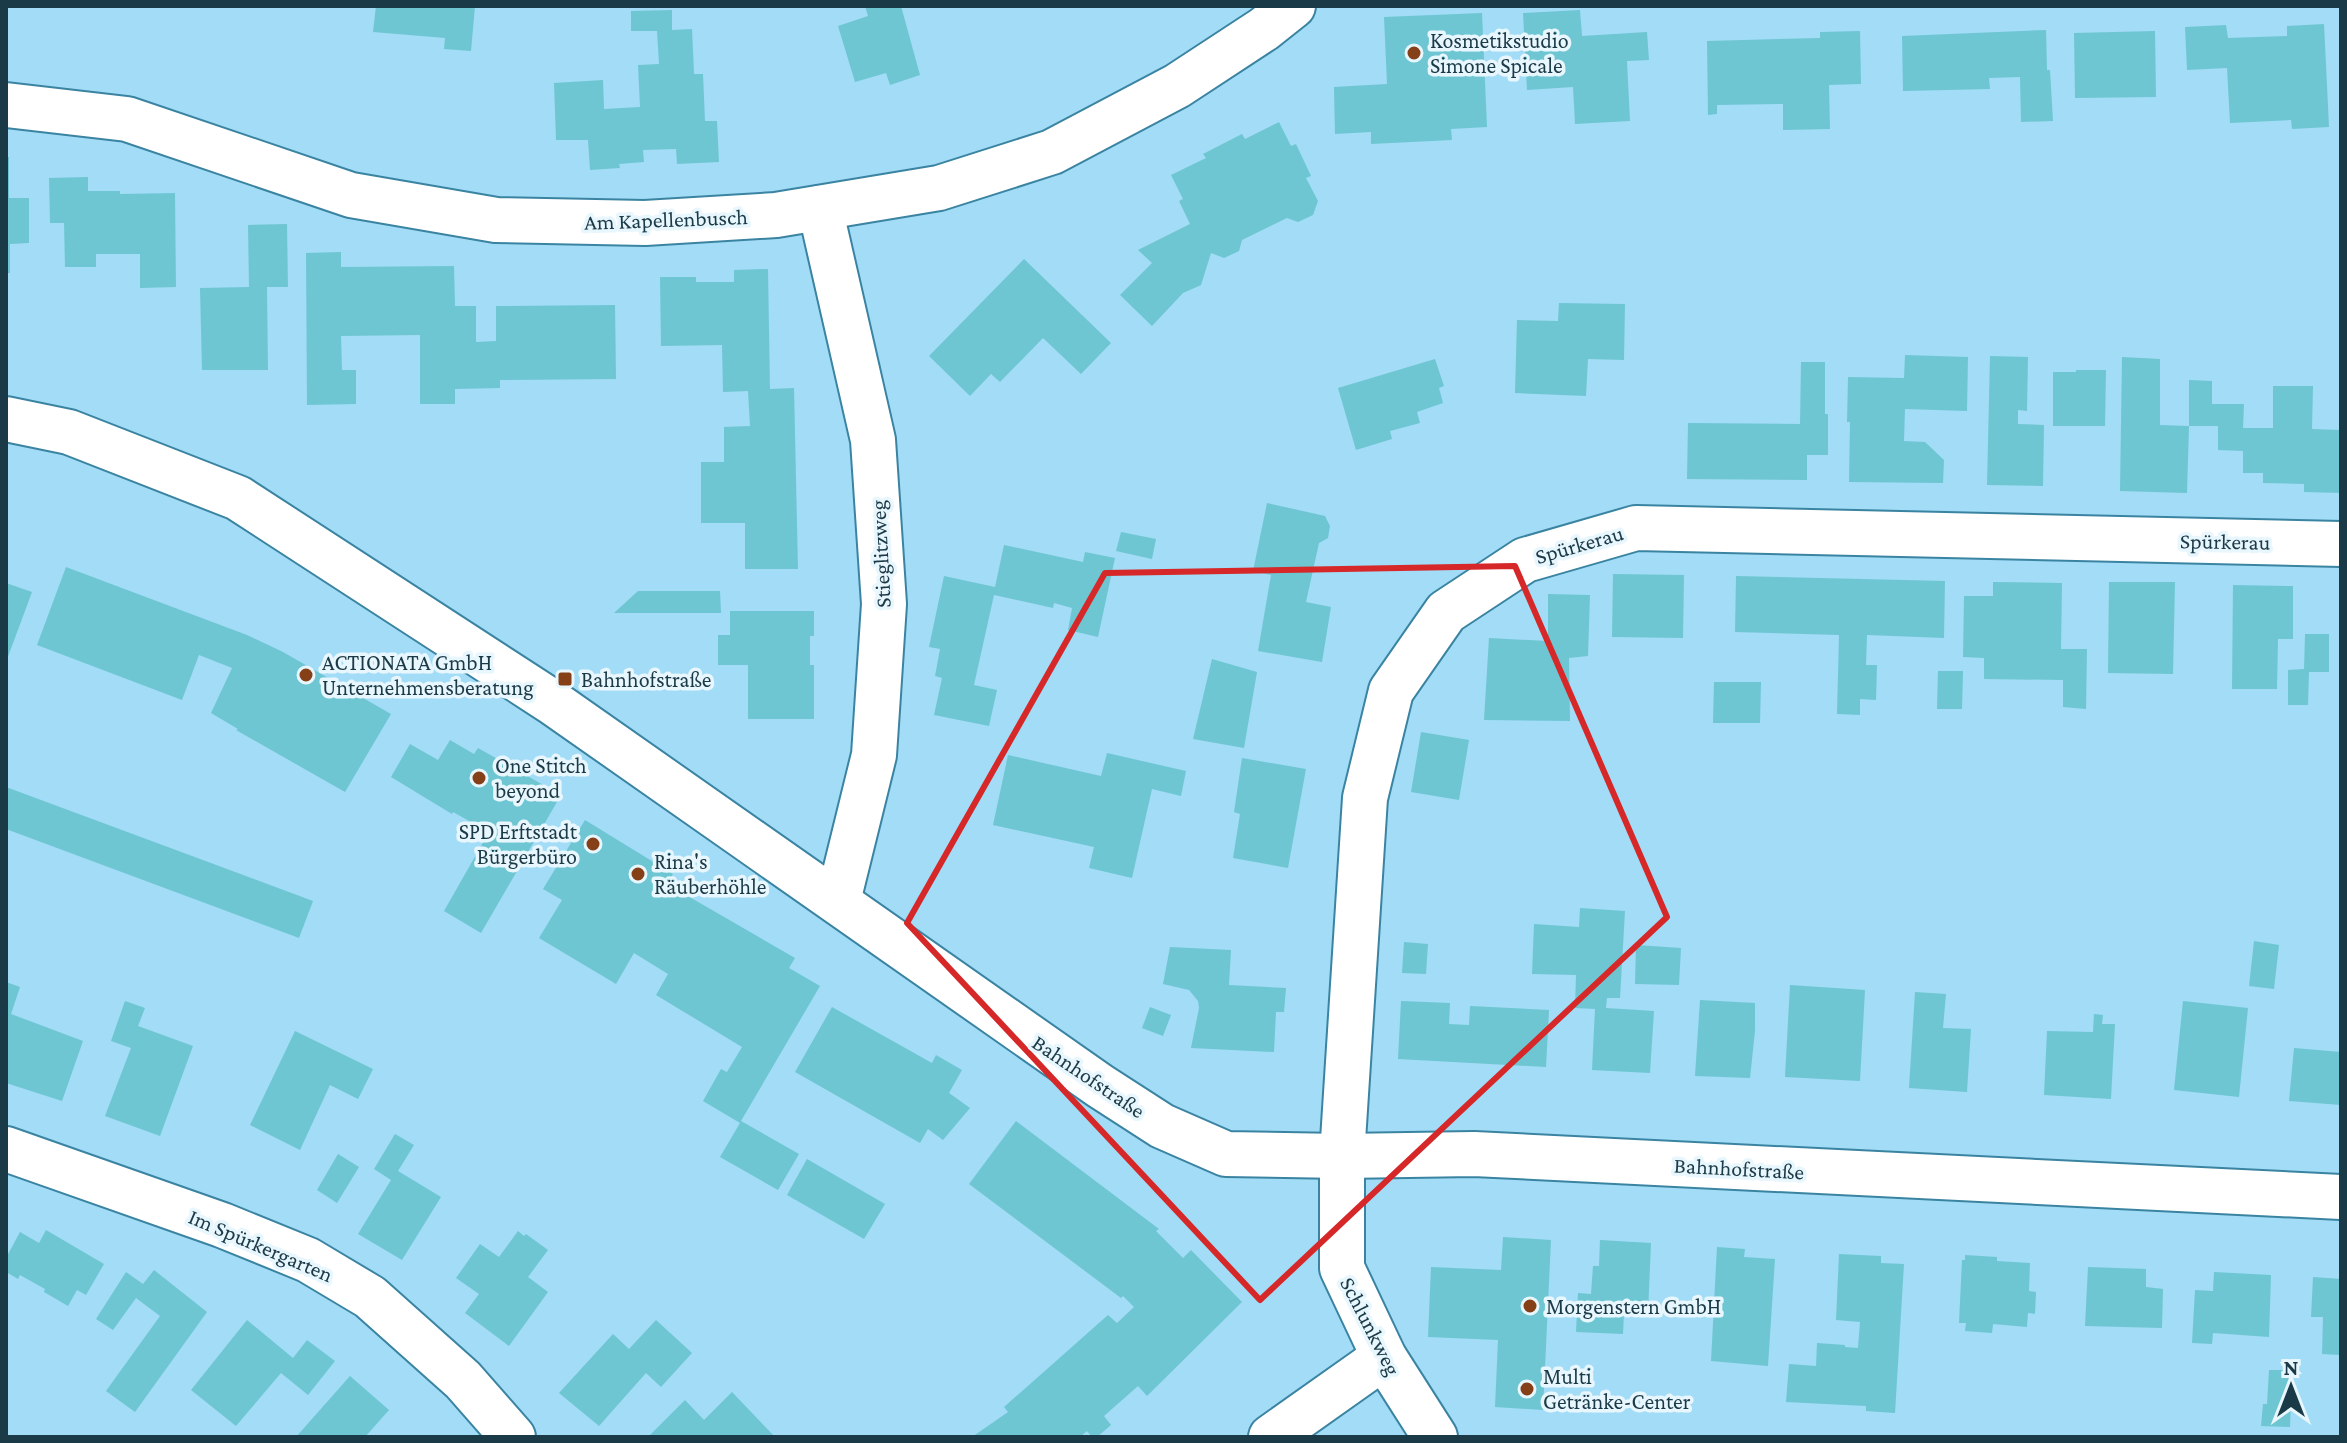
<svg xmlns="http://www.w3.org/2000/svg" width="2347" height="1443" viewBox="0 0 2347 1443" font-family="'Crimson Pro',serif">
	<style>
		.building { fill: #6ec6d3 }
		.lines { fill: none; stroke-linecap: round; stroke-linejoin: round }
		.minor-casing { stroke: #3a84a2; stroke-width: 48 }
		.minor { stroke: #fff; stroke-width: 44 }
		.marked { fill: none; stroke: #d62828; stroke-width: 6; stroke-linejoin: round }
		.poi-dot { fill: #854018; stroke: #e8f6fd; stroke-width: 3 }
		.labels { text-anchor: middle; stroke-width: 7; stroke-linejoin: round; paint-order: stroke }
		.poi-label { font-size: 22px; fill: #1b3a47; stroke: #e8f6fd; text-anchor: start }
		.street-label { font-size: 22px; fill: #1b3a47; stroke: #e8f6fd }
	</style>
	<rect width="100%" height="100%" fill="#a2dcf6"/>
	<g class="building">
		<polygon points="376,6 475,6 471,51 444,49 445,38 373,32"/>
		<polygon points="865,6 901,6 920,75 890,85 886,73 855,82 838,26 868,16"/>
		<polygon points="672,10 672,30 692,29 694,74 703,74 705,121 717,121 719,162 677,164 676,149 643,150 644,162 619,164 620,168 590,170 588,140 556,140 554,83 603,80 604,109 640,107 638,65 659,64 657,31 631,31 631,11"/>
		<polygon points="1580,10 1582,36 1647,32 1649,60 1627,61 1630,121 1575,124 1573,87 1527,90 1523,13"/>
		<polygon points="1482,13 1487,127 1451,129 1452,140 1371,144 1371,132 1335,134 1334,87 1387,84 1384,17"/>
		<polygon points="2324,24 2329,127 2292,129 2291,120 2230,123 2227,68 2187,70 2185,27 2226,25 2228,38 2287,36 2287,26"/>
		<polygon points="2046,30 2047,70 2050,70 2053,121 2021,122 2020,77 1989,78 1990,89 1903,91 1902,36"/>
		<polygon points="1860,31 1861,84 1829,85 1830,129 1783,130 1783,104 1717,105 1717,114 1708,115 1707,41 1820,38 1820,32"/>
		<polygon points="2155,31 2156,97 2075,98 2074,33"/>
		<polygon points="1279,122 1291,146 1296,144 1311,176 1306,178 1318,201 1313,215 1298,222 1287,218 1242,240 1239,251 1224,258 1211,253 1201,285 1183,293 1152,326 1120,295 1152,263 1138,250 1190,224 1179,201 1183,199 1171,175 1206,158 1203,154 1242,134 1245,139"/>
		<polygon points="6,157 9,157 9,198 29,198 29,243 10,244 10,273 6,273"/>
		<polygon points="88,177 88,191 120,191 120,194 175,193 176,287 140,288 140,254 96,254 96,267 65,267 64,223 50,223 49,178"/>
		<polygon points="287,224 288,287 267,287 268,370 202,370 200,288 249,287 248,225"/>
		<polygon points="341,252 341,267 454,266 455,306 476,306 476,342 496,341 496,306 615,305 616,379 500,380 500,388 455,389 455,404 420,404 420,335 341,336 342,370 356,370 356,404 307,405 306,253"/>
		<polygon points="1024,259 1111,343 1081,374 1043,338 1000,382 991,374 970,396 929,356"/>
		<polygon points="768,269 770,389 794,388 798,569 745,569 745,523 701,523 701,462 724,462 724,427 750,426 748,391 723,392 722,345 661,346 660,277 696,277 696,282 734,282 734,270"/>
		<polygon points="1559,303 1625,304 1624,360 1588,359 1586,396 1515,393 1517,320 1558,321"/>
		<polygon points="1905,355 1968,357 1967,411 1905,409 1904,441 1925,442 1944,460 1943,483 1849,482 1850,422 1847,422 1848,377 1904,378"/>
		<polygon points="1990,356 2028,357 2027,411 2018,410 2018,424 2044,425 2043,486 1987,485"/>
		<polygon points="2122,357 2160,359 2160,425 2189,426 2189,380 2212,381 2212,404 2244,404 2243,428 2273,428 2273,386 2313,386 2312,429 2341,430 2341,493 2304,492 2304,484 2263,483 2263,473 2243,473 2243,451 2218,450 2218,426 2189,426 2187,493 2120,491"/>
		<polygon points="1435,359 1444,386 1439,388 1443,403 1417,412 1420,423 1390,431 1392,439 1356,450 1338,388"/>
		<polygon points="1801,362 1825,362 1825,414 1828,414 1828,455 1807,455 1807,480 1687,479 1688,423 1800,424"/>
		<polygon points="2076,370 2106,370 2105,426 2053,426 2053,372 2076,372"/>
		<polygon points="1267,503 1325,516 1330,526 1328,538 1319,543 1306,602 1331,607 1322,662 1258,651 1271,575 1253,571"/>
		<polygon points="1121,532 1156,539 1152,559 1116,551"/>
		<polygon points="1004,545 1083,562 1085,552 1115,558 1098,637 1068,630 1072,608 1054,603 1053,608 994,595 974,685 997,690 989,726 934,715 942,678 935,676 940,649 929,647 944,576 995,587"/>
		<polygon points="66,567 247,635 283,652 391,714 345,792 236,730 238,729 211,713 232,668 199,655 182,700 37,645"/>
		<polygon points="1613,574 1684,575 1683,638 1612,637"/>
		<polygon points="1736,576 1945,581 1944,638 1867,635 1866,665 1877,665 1876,700 1860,699 1860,715 1837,714 1839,635 1735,632"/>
		<polygon points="1993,582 2062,583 2061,649 2087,649 2086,709 2063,707 2063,680 1984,679 1984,658 1963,657 1964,596 1993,596"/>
		<polygon points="2109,582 2175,582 2173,674 2108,673"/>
		<polygon points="6,583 32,592 6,662"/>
		<polygon points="2233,585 2293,586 2293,639 2278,639 2277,689 2232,689"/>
		<polygon points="638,591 720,591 721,613 614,613"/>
		<polygon points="1548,594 1590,595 1588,656 1569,658 1570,721 1484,720 1489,638 1548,641"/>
		<polygon points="730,611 814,611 814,636 810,636 810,665 814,665 814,719 748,719 748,665 718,665 718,635 730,635"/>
		<polygon points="2305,634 2329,634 2329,672 2309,672 2308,705 2288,705 2288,670 2304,669"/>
		<polygon points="1212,659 1257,672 1244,748 1193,739"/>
		<polygon points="1938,671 1963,671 1962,709 1937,709"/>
		<polygon points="1714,682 1761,682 1760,723 1713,723"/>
		<polygon points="1421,732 1469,740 1459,800 1411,792"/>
		<polygon points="450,740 474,754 478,748 561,795 481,933 444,911 489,832 453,812 452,814 391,777 410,744 438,760"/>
		<polygon points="1107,753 1186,771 1181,796 1152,789 1132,878 1089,868 1094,847 993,825 1008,755 1101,776"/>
		<polygon points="1242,758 1306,769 1288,868 1233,858 1240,814 1234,812"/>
		<polygon points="6,787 313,901 299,938 6,829"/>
		<polygon points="585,820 673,874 667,884 795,958 789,968 820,986 741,1121 799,1154 778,1190 720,1157 740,1123 703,1101 721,1069 727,1072 742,1047 656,995 668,974 634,953 616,984 539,938 562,900 543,889"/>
		<polygon points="1580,908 1625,911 1620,998 1607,998 1606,1008 1654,1011 1650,1073 1592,1070 1595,1009 1575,1008 1576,975 1532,974 1534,924 1579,927"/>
		<polygon points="2254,941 2279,945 2274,989 2249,986"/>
		<polygon points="1404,942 1428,944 1426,974 1402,973"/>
		<polygon points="1636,945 1681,948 1679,985 1635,984"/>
		<polygon points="1170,947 1231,950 1229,985 1286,988 1284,1012 1276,1012 1274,1052 1191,1048 1199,1008 1198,1001 1189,990 1163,984"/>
		<polygon points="6,982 20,987 11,1014 83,1041 62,1101 6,1083"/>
		<polygon points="1790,985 1865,990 1860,1081 1785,1077"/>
		<polygon points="1915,992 1946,994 1943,1028 1971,1029 1967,1092 1909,1088"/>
		<polygon points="1700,1000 1755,1003 1755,1031 1750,1078 1695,1076"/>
		<polygon points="125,1001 145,1008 138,1026 193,1046 160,1136 105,1116 131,1048 111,1041"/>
		<polygon points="1401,1001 1450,1003 1449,1024 1469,1025 1470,1006 1549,1010 1546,1067 1398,1059"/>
		<polygon points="2183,1001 2248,1008 2239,1097 2174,1090"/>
		<polygon points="832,1007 932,1063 936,1055 962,1070 949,1093 970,1108 943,1140 928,1129 920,1143 795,1072"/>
		<polygon points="1150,1007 1171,1015 1163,1036 1142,1028"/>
		<polygon points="2094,1014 2103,1015 2102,1024 2115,1024 2111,1099 2044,1095 2047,1031 2093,1032"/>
		<polygon points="295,1031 373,1069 358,1099 330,1085 300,1150 250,1125"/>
		<polygon points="2294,1048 2341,1052 2341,1105 2289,1101"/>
		<polygon points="1016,1121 1159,1229 1156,1231 1183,1258 1191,1250 1242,1302 1147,1396 1138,1386 1104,1416 1111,1425 1097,1437 1092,1437 1087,1431 1080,1437 972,1437 1008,1412 1004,1407 1108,1315 1117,1323 1134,1307 1123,1296 1121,1298 969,1184"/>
		<polygon points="395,1134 414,1145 398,1171 441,1197 402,1260 358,1234 391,1180 374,1169"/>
		<polygon points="338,1154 359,1167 337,1203 317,1190"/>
		<polygon points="807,1159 885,1204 864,1239 787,1195"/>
		<polygon points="46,1230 104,1264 86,1295 77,1290 68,1306 44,1292 45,1289 20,1275 18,1279 6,1272 6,1258 20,1232 39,1243"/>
		<polygon points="518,1231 524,1236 526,1234 548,1250 528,1277 548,1292 509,1346 465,1313 479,1294 456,1278 480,1244 499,1257"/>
		<polygon points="1503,1237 1551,1240 1543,1410 1495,1407 1498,1340 1428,1337 1431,1267 1501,1270"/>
		<polygon points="1600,1240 1651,1243 1648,1313 1624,1312 1623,1334 1576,1332 1578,1293 1591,1294 1593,1266 1599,1266"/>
		<polygon points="1717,1247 1745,1249 1744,1257 1775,1259 1768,1366 1711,1361"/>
		<polygon points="1839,1254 1881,1256 1881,1263 1904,1264 1895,1413 1866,1411 1866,1406 1786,1402 1789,1364 1816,1366 1817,1343 1845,1345 1845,1347 1858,1348 1860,1322 1836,1320"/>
		<polygon points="1965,1255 1997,1257 1997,1261 2030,1263 2029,1291 2036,1292 2035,1314 2028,1313 2027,1327 1993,1324 1992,1333 1965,1331 1966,1323 1959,1323 1962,1260 1965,1260"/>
		<polygon points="2088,1267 2146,1269 2146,1287 2163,1289 2162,1328 2085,1326"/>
		<polygon points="154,1270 207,1312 135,1412 106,1391 160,1316 136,1298 113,1330 96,1319 126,1272 143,1284"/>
		<polygon points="2214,1272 2271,1275 2269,1337 2213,1333 2212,1344 2192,1343 2195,1290 2213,1291"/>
		<polygon points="2313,1277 2341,1279 2341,1355 2322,1354 2323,1317 2311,1317"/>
		<polygon points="247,1320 293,1358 307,1340 335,1361 308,1395 281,1373 236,1426 191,1390"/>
		<polygon points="656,1320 692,1353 661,1387 646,1373 599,1426 559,1393 613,1334 629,1349"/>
		<polygon points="2269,1370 2292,1370 2290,1427 2261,1426 2263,1404 2267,1404"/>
		<polygon points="350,1376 389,1410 365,1437 296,1437"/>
		<polygon points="732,1392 775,1437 648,1437 685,1400 704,1420"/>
	</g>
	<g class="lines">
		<g class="minor-casing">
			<g id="minor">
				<polyline points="6,105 127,119 351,195 496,220 645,223 776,215 939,188 1052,152 1177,86 1264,29 1293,6"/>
				<polyline points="820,208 873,440 884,604 874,755 838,901"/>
				<polyline points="6,419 69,432 238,498 552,702 1100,1086 1162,1126 1226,1154 1342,1156 1474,1154 2341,1197"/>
				<polyline points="6,1149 222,1225 308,1260 370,1297 463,1380 513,1437"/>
				<polyline points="1271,1437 1384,1357"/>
				<polyline points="1435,1437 1384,1357 1342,1268 1342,1156 1365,798 1391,691 1446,612 1525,560 1636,528 2341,544"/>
			</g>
		</g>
		<use href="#minor" class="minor"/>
	</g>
	<path class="marked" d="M 1515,566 L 1667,917 L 1260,1300 L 907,923 L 1105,573 Z"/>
	<g class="poi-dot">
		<circle cx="1414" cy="53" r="8"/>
		<circle cx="306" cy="675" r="8"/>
		<rect x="557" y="671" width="16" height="16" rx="4"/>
		<circle cx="479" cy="778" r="8"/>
		<circle cx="593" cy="844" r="8"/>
		<circle cx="638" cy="874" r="8"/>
		<circle cx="1530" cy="1306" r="8"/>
		<circle cx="1527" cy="1389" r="8"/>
	</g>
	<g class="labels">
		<g class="poi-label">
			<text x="1430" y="48">Kosmetikstudio<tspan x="1430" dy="25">Simone Spicale</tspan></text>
			<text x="322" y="670">ACTIONATA GmbH<tspan x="322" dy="25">Unternehmensberatung</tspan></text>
			<text x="581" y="687">Bahnhofstraße</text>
			<text x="495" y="773">One Stitch<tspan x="495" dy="25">beyond</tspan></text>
			<text x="577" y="839" text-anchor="end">SPD Erftstadt<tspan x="577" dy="25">Bürgerbüro</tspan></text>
			<text x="654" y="869">Rina's<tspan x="654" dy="25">Räuberhöhle</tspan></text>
			<text x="1546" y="1314">Morgenstern GmbH</text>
			<text x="1543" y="1384">Multi<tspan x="1543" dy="25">Getränke-Center</tspan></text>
		</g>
		<g class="street-label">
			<text transform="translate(666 219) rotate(-2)" y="8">Am Kapellenbusch</text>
			<text transform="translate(2225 541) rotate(1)" y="8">Spürkerau</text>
			<text transform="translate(1579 544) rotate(-16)" y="8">Spürkerau</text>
			<text transform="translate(880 554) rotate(-93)" y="8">Stieglitzweg</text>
			<text transform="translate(1089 1076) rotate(34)" y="8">Bahnhofstraße</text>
			<text transform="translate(1739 1168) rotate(3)" y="8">Bahnhofstraße</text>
			<text transform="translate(261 1245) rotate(23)" y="8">Im Spürkergarten</text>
			<text transform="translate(1371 1326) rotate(63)" y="8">Schlunkweg</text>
		</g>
	</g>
	<rect width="2347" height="1443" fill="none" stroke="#1b3a47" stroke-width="16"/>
	<g transform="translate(2291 1387)" stroke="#e8f6fd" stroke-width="6" paint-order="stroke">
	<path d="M0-6L14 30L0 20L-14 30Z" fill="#1b3a47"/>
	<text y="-12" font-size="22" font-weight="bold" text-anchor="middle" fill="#1b3a47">N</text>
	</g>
</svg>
